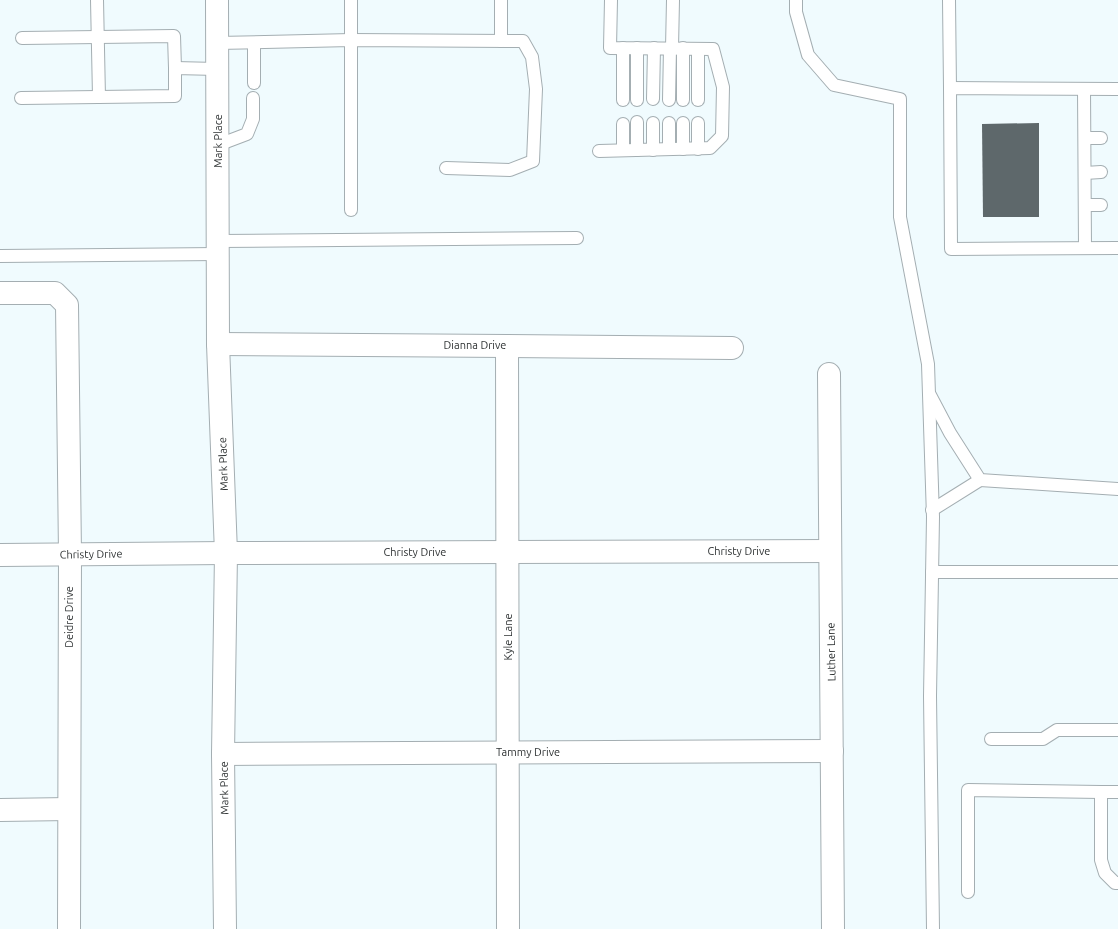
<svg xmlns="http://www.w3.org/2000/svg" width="1118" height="929" viewBox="0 0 1118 929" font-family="Ubuntu,sans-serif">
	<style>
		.building { fill: #5e686b }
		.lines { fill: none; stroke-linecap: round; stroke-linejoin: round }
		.lane-casing { stroke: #a4aeb2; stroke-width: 14 }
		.street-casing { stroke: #a4aeb2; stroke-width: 24 }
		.lane { stroke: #fff; stroke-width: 12 }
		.street { stroke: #fff; stroke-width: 22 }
		.labels { text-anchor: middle; stroke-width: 4; stroke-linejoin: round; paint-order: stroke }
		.street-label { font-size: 11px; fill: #2e3233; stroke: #fff }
	</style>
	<rect width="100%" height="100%" fill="#f0fbfe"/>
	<polygon class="building" points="1039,123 1039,217 983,217 982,124"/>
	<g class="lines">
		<g class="lane-casing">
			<g id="lane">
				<polyline points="97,0 99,97"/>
				<polyline points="351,0 351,210"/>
				<polyline points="796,0 796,12 808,55 834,85 900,99 900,217 928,364 933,517 930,696 933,929"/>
				<polyline points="949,0 950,88"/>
				<polyline points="22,38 174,36 175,68"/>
				<polyline points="501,41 501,0"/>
				<polyline points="217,43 351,40 523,41 532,57 536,89 533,161 510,170 446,168"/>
				<polyline points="623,48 623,100"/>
				<polyline points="637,48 637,100"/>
				<polyline points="672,48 673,0"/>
				<polyline points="254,83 254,43"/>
				<polyline points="1084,89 1085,248"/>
				<polyline points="1118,89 950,88 951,249 1118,248"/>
				<polyline points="21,98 175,96 175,68 217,69"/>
				<polyline points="653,99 654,48"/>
				<polyline points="669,100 670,48"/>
				<polyline points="683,100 683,48"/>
				<polyline points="698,100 698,49"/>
				<polyline points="1085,138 1101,138"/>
				<polyline points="218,145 247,134 253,119 253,98"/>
				<polyline points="669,149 669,123"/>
				<polyline points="683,149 683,123"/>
				<polyline points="698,149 698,123"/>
				<polyline points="623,150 623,124"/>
				<polyline points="637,150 637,122"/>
				<polyline points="653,150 653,123"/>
				<polyline points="599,151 710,148 722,136 723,87 713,49 610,48 611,0"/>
				<polyline points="1085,173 1101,172"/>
				<polyline points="1085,205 1101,205"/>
				<polyline points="218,241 577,238"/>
				<polyline points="0,256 218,254"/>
				<polyline points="930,395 950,433 980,480 1118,489"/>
				<polyline points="932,510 980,480"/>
				<polyline points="932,572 1118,572"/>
				<polyline points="991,739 1043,739 1057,730 1118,730"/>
				<polyline points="1118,792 1101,792 1101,860 1105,873 1115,883 1118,883"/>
				<polyline points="968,892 968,790 1101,792"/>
			</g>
		</g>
		<g class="street-casing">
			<g id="street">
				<polyline points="217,0 218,344 226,553 223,754 225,929"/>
				<polyline points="0,293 55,293 67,305 70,555 69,929"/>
				<polyline points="218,344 507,346 732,348"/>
				<polyline points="507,346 508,929"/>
				<polyline points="829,374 833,929"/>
				<polyline points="0,555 226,553 830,551"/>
				<polyline points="223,754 832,751"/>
				<polyline points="0,810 69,809"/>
			</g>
		</g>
		<use href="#lane" class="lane"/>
		<use href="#street" class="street"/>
	</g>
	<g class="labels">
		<g class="street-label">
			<text transform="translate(218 141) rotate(-90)" y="4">Mark Place</text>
			<text x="475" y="349">Dianna Drive</text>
			<text transform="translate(223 464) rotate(-92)" y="4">Mark Place</text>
			<text x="739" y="555">Christy Drive</text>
			<text x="415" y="556">Christy Drive</text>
			<text transform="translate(91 554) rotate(-1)" y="4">Christy Drive</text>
			<text transform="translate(69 617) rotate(-90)" y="4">Deidre Drive</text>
			<text transform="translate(508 637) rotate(-90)" y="4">Kyle Lane</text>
			<text transform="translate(831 652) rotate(-91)" y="4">Luther Lane</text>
			<text x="528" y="756">Tammy Drive</text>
			<text transform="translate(224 788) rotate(-91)" y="4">Mark Place</text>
		</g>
	</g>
</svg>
